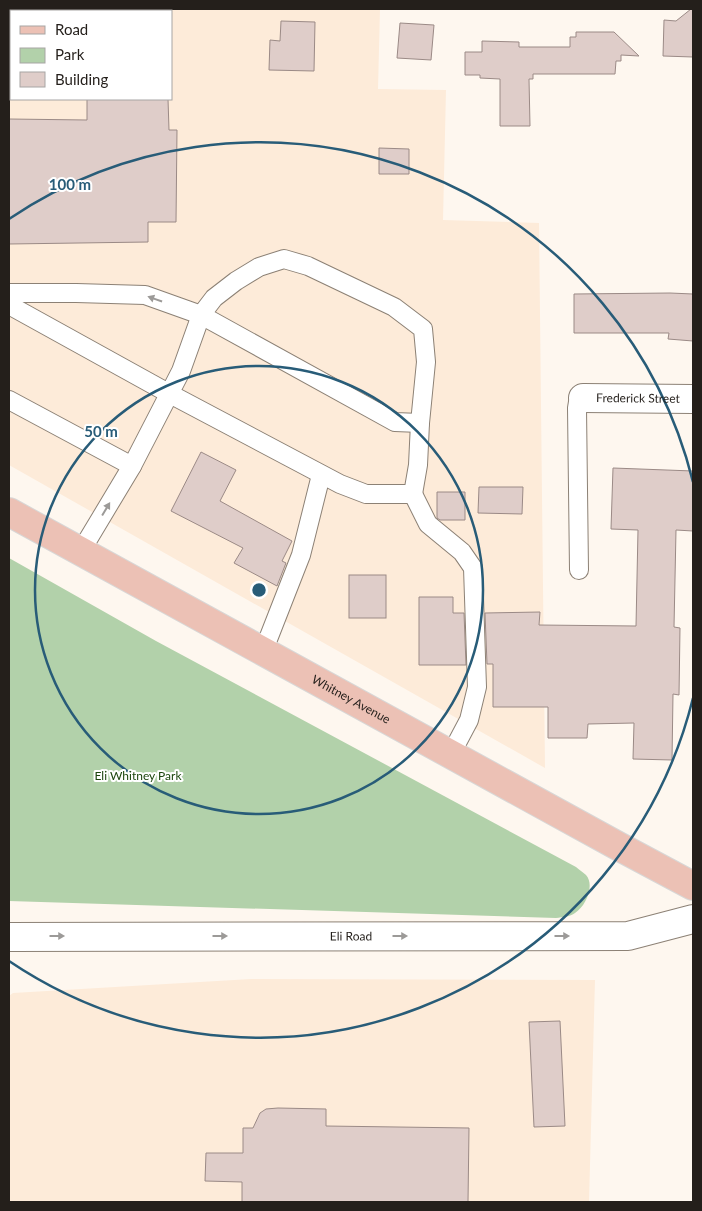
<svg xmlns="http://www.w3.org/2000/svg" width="702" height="1211" viewBox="0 0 702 1211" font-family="Lato,sans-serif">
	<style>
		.built { fill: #fdebd9; fill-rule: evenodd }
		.green { fill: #b2d1aa }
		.building { fill: #dfcdc9; stroke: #9b8a86 }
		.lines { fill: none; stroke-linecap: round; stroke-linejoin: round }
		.lane-casing { stroke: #8c8175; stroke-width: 20 }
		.street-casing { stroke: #8c8175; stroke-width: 30 }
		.secondary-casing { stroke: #8c8175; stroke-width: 30 }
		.primary-casing { stroke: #d8d7d6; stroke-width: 30 }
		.lane { stroke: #fff; stroke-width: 18 }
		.street { stroke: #fff; stroke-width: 28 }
		.secondary { stroke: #fff; stroke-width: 28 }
		.primary { stroke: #ecc1b5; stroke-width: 28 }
		.oneway { fill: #9c9a98 }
		.ring { fill: none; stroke: #285c78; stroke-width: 2.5 }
		.labels { text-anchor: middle; stroke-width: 4; stroke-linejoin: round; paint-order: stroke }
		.street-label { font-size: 12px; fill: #241f1b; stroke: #fff }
		.park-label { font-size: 12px; fill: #1c460e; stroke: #fff }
		.centre { fill: #285c78; stroke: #fff; stroke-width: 2.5 }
		.ring-label { font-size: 15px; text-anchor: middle; font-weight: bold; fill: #285c78; stroke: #fff; stroke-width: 4; stroke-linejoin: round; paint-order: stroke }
	</style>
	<rect width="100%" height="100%" fill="#fef7ef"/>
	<g class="built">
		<path d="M 9,9 L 380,9 L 378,89 L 446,90 L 443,220 L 539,223 L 545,768 L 9,465 ZM 11,11 L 171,11 L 171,99 L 11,99 Z"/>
		<polygon points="251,979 595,980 589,1202 9,1202 9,996 13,993"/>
	</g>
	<path class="green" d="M 9,558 L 156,641 L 576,867 C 579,870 583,872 586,875 C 595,885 586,906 575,913 C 570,917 563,917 556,918 L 9,901 Z"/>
	<g class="building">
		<polygon points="691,9 693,9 693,57 663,56 664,20 676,21"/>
		<polygon points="281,21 315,22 314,71 269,70 270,40 280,41"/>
		<polygon points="400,23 434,25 431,60 397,58"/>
		<polygon points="576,32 614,32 639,56 621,55 621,61 616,61 615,74 533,74 533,79 529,79 530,126 500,126 500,79 480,78 480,75 465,75 465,52 482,52 482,41 519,42 519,47 570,47 570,37 576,37"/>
		<polygon points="87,99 168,99 169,130 177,130 176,222 148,222 148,242 9,244 9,119 87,120"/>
		<polygon points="379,148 409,149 409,174 379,174"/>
		<polygon points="670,293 693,294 693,341 668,339 669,333 574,333 574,294"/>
		<polygon points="201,452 236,470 220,501 292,541 282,561 286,563 277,586 234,563 243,548 171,511"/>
		<polygon points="613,468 693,471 693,531 676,530 674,627 680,628 679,695 673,694 672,760 633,759 634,723 588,724 587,738 548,738 548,707 493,707 493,664 487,664 485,613 540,612 539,625 636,626 638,530 611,529"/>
		<polygon points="479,487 523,487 522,514 478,513"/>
		<polygon points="437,492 465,492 465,520 440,520 437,518"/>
		<rect x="349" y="575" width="37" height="43"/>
		<polygon points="419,597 453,597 453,613 464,613 466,665 419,665"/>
		<polygon points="560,1021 565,1126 534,1127 529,1022"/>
		<polygon points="278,1108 326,1109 326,1126 469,1128 468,1202 242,1202 242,1182 205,1181 206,1153 243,1153 243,1128 253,1128 260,1113 266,1109"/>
	</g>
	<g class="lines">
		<g class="lane-casing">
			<g id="lane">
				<polyline points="9,293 76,293 145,295 201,315 395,422 420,423"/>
				<polyline points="9,305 170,394 340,484 366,494 413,494 418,465 420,423 426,362 423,329 394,307 308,266 284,259 259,267 236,281 214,298 201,315 181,371 132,466 9,400"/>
				<polyline points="413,494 428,524 462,552 473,568 477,687 469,720 451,754"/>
				<polyline points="81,551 132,466"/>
				<polyline points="579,570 577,408 578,402 583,398"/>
				<polyline points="263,652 301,555 321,475"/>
			</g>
		</g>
		<g class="street-casing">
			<g id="street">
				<path id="s1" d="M 583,398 L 693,399"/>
			</g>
		</g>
		<g class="secondary-casing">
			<g id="secondary">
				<path id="s2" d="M 9,937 L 628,936 L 693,919"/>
			</g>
		</g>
		<g class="primary-casing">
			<g id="primary">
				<path id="s3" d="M 9,512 L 618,846 L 693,886"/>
			</g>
		</g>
		<use href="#lane" class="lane"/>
		<use href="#street" class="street"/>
		<use href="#secondary" class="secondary"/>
		<use href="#primary" class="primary"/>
	</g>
	<defs><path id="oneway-solid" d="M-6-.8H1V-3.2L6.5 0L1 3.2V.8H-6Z" transform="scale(1.25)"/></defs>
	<g class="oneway">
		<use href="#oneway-solid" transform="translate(155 299) rotate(-161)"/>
		<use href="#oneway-solid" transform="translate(106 509) rotate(-59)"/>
		<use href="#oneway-solid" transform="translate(57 936)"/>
		<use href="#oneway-solid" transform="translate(220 936)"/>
		<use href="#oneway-solid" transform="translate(400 936)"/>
		<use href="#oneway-solid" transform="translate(562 936)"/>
	</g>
	<g class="ring">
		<circle cx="259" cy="590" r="224"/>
		<path d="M693 698A447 447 0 0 1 9 961M9 219A447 447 0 0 1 693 482"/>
	</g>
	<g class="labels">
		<g class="street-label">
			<text dy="4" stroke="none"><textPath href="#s1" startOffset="55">Frederick Street</textPath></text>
			<text dy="4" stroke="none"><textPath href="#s3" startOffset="390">Whitney Avenue</textPath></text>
			<text dy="4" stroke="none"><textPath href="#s2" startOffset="342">Eli Road</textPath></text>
		</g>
		<g class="park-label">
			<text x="138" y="780">Eli Whitney Park</text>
		</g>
	</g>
	<circle cx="259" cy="590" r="8" class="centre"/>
	<g class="ring-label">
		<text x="70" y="190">100 m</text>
		<text x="101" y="437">50 m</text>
	</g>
	<rect width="702" height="1211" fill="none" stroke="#241f1b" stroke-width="20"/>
	<rect x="10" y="10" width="162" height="90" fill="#ffffff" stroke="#a7a5a4"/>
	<rect x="20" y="26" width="25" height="8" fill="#ecc1b5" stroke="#a7a5a4"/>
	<text x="55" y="35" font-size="15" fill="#241f1b">Road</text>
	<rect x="20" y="48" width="25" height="15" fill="#b2d1aa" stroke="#a7a5a4"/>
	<text x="55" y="60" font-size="15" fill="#241f1b">Park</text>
	<rect x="20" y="72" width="25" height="15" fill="#dfcdc9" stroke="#a7a5a4"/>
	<text x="55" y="85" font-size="15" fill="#241f1b">Building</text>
</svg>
